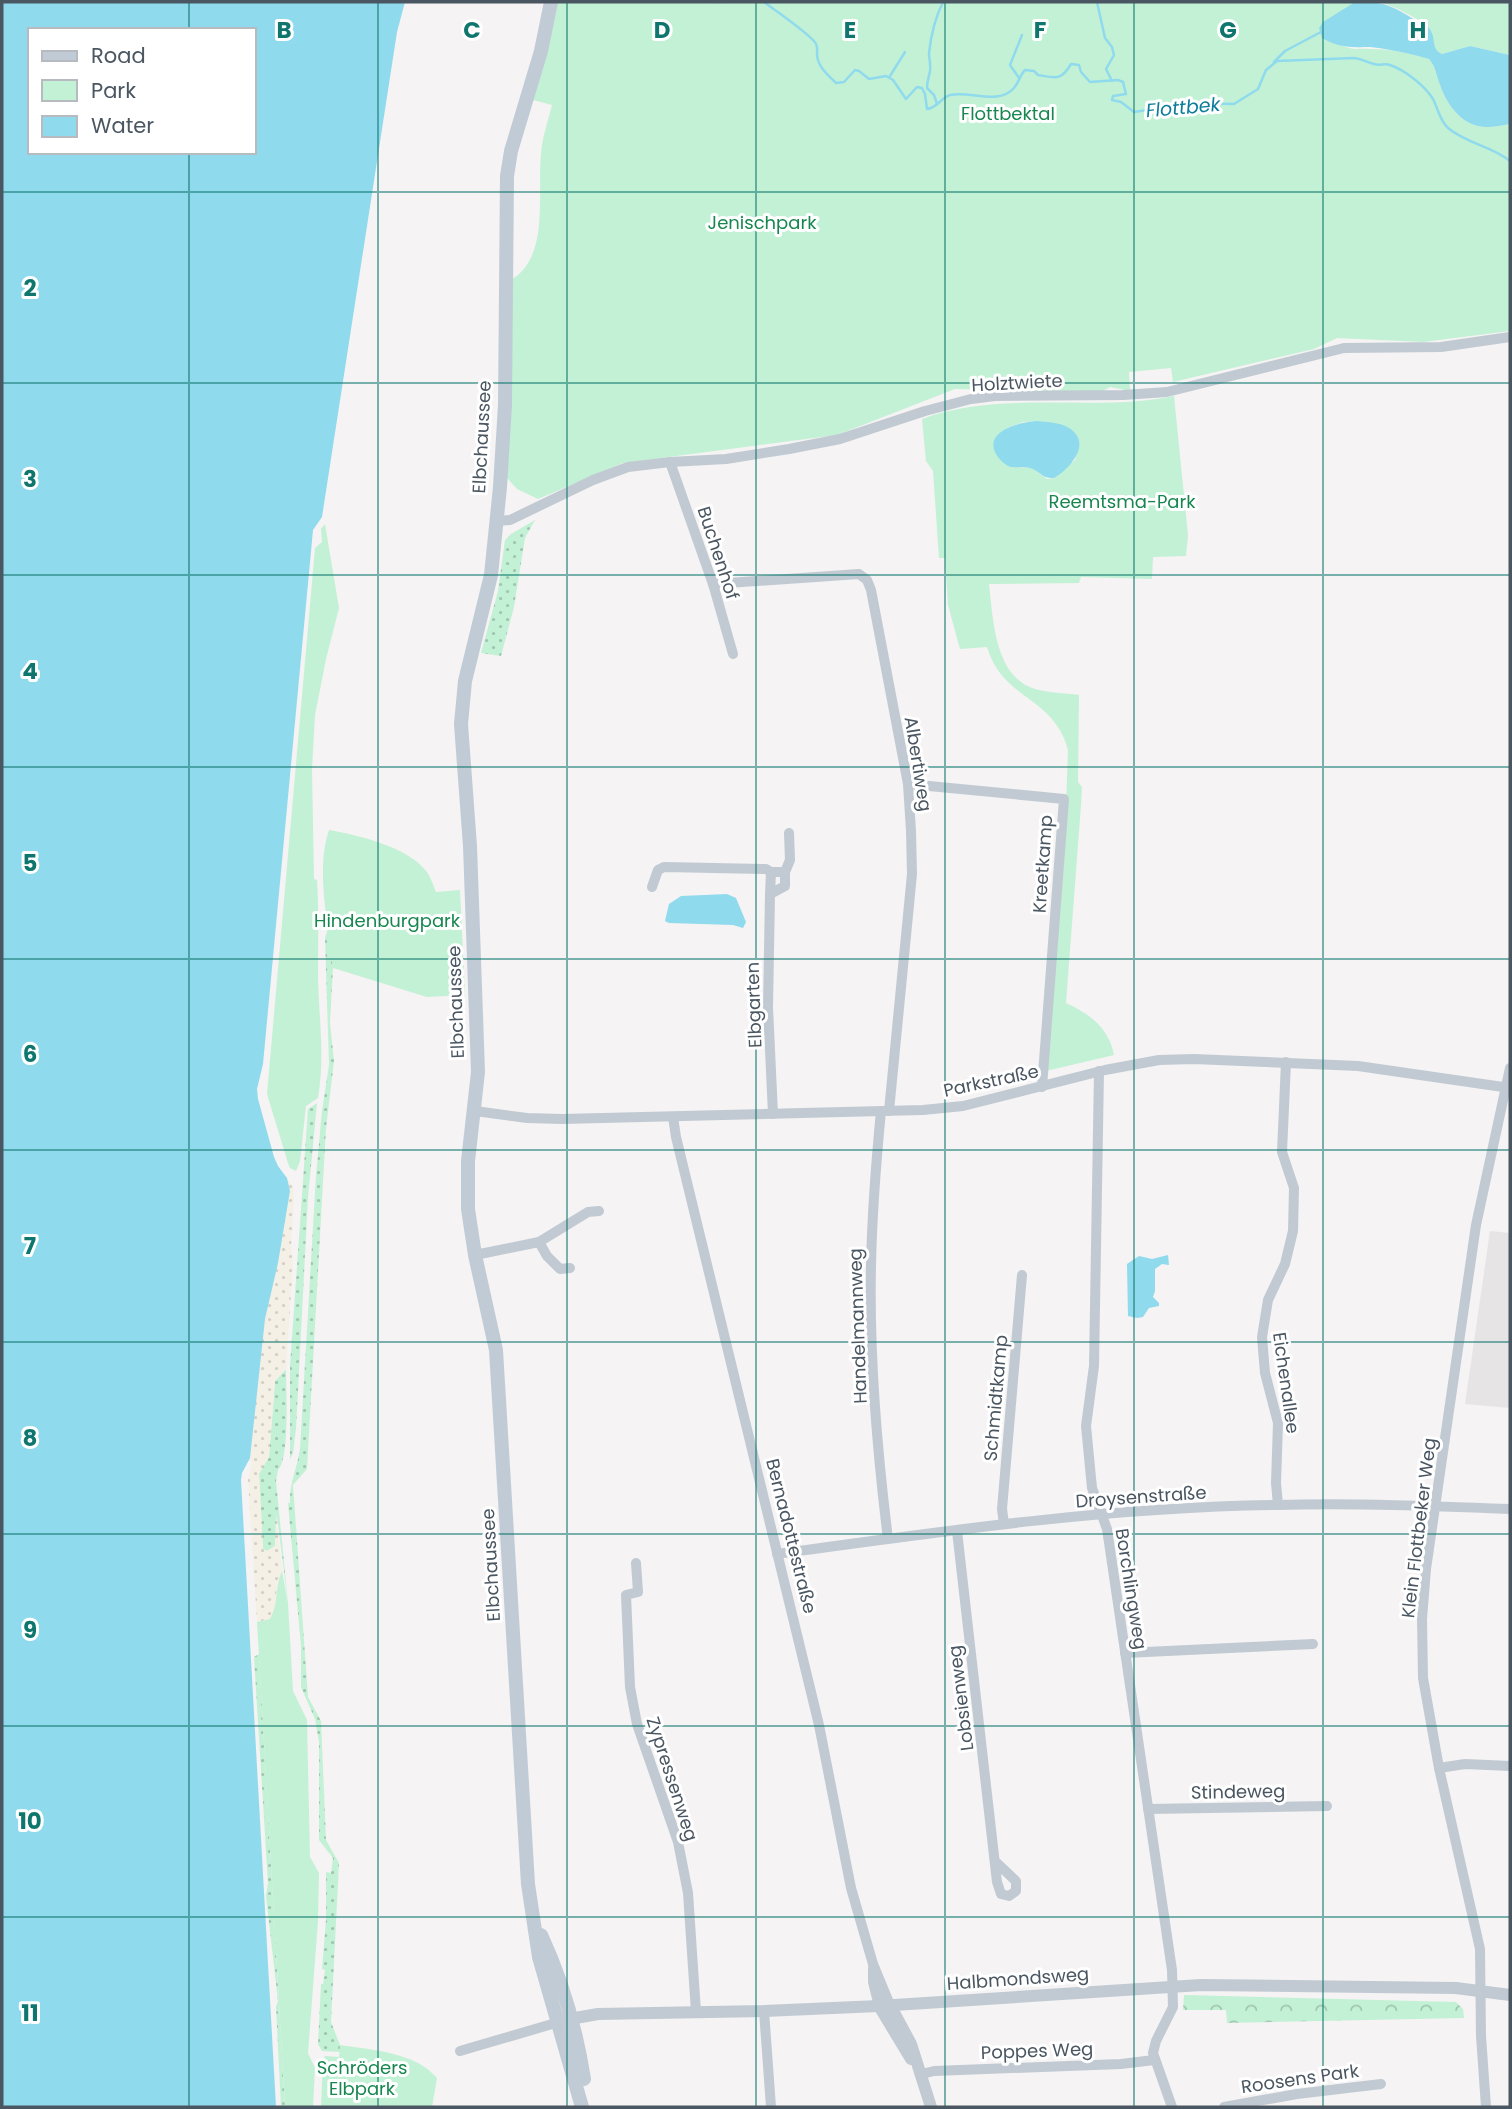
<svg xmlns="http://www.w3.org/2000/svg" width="1512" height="2109" viewBox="0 0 1512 2109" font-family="Poppins,sans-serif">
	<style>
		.education { fill: #e6e4e5 }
		.grass { fill: url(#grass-dots) }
		.forest { fill: url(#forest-crowns) }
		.sand { fill: url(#sand-dots) }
		.green { fill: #c3f1d5; fill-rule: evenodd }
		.water { fill: #90daee; fill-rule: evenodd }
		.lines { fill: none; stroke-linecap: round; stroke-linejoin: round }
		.stream { stroke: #90daee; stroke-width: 2.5 }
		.minor { stroke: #c1cad2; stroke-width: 10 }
		.tertiary { stroke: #c1cad2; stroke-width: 12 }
		.secondary { stroke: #c1cbd6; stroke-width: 14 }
		.grid { fill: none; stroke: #0f766e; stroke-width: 2; stroke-opacity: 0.55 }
		.labels { text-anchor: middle; stroke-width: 6; stroke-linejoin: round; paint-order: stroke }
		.park-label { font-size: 18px; fill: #17864f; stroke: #fff }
		.street-label { font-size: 18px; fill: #4a5661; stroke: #fff }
		.water-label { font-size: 19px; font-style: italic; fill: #0c7c9b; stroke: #fff }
		.grid-label { font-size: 23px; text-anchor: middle; font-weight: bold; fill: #0f766e; stroke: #fff; stroke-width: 6; stroke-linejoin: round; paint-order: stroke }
	</style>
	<defs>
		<pattern id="grass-dots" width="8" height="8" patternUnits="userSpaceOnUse" patternTransform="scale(1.75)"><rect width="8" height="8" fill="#c3f1d5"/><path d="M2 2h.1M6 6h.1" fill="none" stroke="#a0c6b0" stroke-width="1.8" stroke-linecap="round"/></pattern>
		<pattern id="forest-crowns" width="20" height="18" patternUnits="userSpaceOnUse" patternTransform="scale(1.75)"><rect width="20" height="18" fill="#c3f1d5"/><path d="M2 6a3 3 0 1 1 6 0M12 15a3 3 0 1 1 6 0" fill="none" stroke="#a0c6b0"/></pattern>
		<pattern id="sand-dots" width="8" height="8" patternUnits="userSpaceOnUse" patternTransform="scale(1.75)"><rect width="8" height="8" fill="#f5f0e5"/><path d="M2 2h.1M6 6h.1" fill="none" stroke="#d4d0c7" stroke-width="1.8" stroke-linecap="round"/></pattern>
	</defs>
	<rect width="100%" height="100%" fill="#f5f3f3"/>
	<polygon class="education" points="1490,1231 1510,1233 1510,1408 1465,1404"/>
	<g class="grass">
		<polygon points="535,520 525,538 514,607 501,656 481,653 498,591 505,540 511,534"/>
		<path d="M 329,925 L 333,968 L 330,1023 L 334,1061 L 326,1128 L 307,1469 L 293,1485 L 308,1697 L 321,1721 L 326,1840 L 339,1863 L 331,2022 L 340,2045 L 340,2052 L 322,2051 L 318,2044 L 321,1984 L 323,1984 L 325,1970 L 322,1969 L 326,1920 L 326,1872 L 331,1873 L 333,1858 L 319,1840 L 319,1742 L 315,1719 L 301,1687 L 301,1646 L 288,1503 L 290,1503 C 289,1485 297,1468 300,1449 L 316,1176 L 322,1111 L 329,1065 L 325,938 Z"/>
		<polygon points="317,1103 308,1197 296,1429 293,1453 290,1459 290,1366 308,1109"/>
		<path d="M 286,1369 C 286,1389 290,1458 278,1470 L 276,1481 L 288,1603 L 277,1517 L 275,1546 L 267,1551 L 263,1549 L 259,1474 L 269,1456 L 275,1381 Z"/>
		<polygon points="259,1654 285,2107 281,2107 276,2007 278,2001 266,1896 268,1883 254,1657"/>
	</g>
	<polygon class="forest" points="1184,1995 1456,2002 1463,2009 1464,2018 1227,2023 1226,2010 1183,2010"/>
	<polygon class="sand" points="287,1178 293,1187 294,1198 291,1247 293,1264 286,1369 275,1381 269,1457 259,1474 263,1549 267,1551 275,1546 276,1514 282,1571 277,1583 275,1611 270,1619 257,1622 248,1480 252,1462 249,1461 240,1465"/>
	<g class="green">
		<path d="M 557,2 L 1355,2 L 1341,12 L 1334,44 C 1341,44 1349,49 1356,49 C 1377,48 1408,51 1429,59 C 1436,67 1436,75 1440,85 C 1447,105 1463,128 1488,127 C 1495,127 1503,125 1510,124 L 1510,331 L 1423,342 L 1337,338 L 1314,349 L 1173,382 L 1171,368 L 1129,372 L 1130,391 L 1110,387 L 1101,392 L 955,389 L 837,435 L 623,463 L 538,499 L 517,489 L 507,478 L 512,279 C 550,257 537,191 541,154 C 542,138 548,121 552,105 L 533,100 Z"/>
		<path d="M 1379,2 L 1510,2 L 1510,55 L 1470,46 L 1442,54 C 1430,49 1436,40 1430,30 C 1425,21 1390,4 1379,2 Z"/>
		<path d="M 1174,396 L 1188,535 L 1186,556 L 1153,557 L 1152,579 L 1081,577 L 1079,583 L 989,584 C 993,617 994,677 1035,689 C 1049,693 1065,693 1079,695 L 1078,782 L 1082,787 L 1081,805 L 1066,1003 C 1090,1014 1109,1028 1114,1055 L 1046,1071 L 1064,860 L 1068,750 C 1054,696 1003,701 987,647 L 960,649 L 948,605 L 945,558 L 939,558 L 933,471 L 926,461 L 922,419 C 1003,389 1091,413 1174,396 ZM 1036,421 L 1061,425 L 1079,446 L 1075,460 L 1054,478 L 1047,479 L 1032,468 L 1011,467 L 1007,428 L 1023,422 Z"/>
		<path d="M 325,524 L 339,608 L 326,659 L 315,715 L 312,769 L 314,879 L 317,880 C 319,913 318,945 318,978 C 319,1019 325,1058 318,1098 L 306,1106 L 300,1161 L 296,1171 L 290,1168 L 288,1163 L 267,1094 L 315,548 L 322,542 L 321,529 Z"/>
		<path d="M 329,830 C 358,835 408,847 426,871 C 431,877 433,885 436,892 L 460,890 L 465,995 L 427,997 L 333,968 C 329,926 315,870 329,830 Z"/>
		<path d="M 282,1571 L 288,1603 L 293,1691 L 307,1720 L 310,1857 L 319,1873 L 318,1921 L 308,2053 L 315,2068 L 313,2107 L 285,2107 L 257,1622 L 270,1619 C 279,1604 274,1588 282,1571 Z"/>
		<path d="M 340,2045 C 372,2050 415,2052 437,2078 L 432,2107 L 321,2107 L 323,2060 L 325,2056 L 339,2057 Z"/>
	</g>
	<g class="water">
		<path d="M 2,2 L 405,2 L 397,32 L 322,517 L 313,530 L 263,1064 L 257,1089 L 258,1099 L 274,1157 L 278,1166 L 287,1178 L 290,1191 L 278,1263 L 265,1319 L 250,1458 L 242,1473 L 241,1480 L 276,2107 L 2,2107 ZM 30,30 L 254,30 L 254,152 L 30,152 Z"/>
		<path d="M 1355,2 C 1387,2 1390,5 1417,21 C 1423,24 1428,25 1431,31 C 1436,40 1431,49 1442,54 L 1470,46 L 1510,55 L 1510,124 C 1503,125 1495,127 1488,127 C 1463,128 1447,105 1440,85 C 1436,75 1436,67 1429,59 C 1417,55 1376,46 1364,47 C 1350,48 1335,46 1322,38 L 1319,28 L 1323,22 Z"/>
		<path d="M 1036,421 C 1046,422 1060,422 1069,428 C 1093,443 1070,469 1054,478 C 1042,479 1040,471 1030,468 C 1023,466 1015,469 1008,466 C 1004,464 998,458 996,454 C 983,431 1021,422 1036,421 Z"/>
		<polygon points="727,894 736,898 746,922 743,928 733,925 669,923 665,921 669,904 681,896"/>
		<polygon points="1168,1255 1169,1265 1162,1264 1155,1269 1155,1291 1153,1297 1159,1303 1159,1306 1149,1308 1143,1317 1137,1318 1128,1316 1127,1264 1139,1256 1152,1259"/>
	</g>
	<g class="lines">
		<g class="stream">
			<polyline points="716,2 721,2"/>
			<path d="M 764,2 C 772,8 813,36 816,44 C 818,48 817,51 817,55 C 818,67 828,75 836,83 L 844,82 L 855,70 L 859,71 L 869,79 L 886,76 L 893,80 L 906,99 L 917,87 L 922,88 L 925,94 L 927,109 C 937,108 941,98 950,95 C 970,90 998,106 1014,88 C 1019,82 1020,75 1025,70 L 1034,71 L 1038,75 C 1056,78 1061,81 1071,64 L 1079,65 L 1081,72 L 1090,82 L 1118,80 L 1123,82 L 1126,94 L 1113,96 L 1112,100 L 1121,102 L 1134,112 L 1193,103 L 1234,104 L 1258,89 L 1266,70 L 1277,61 L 1354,58 C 1362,59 1366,62 1374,64 C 1380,66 1384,63 1390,65 C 1405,70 1425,86 1433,99 C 1438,109 1440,121 1448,128 C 1467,144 1492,146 1510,161"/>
			<polyline points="1097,2 1105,38 1112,47 1114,55 1106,69 1112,81"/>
			<polyline points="1274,62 1285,51 1321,32"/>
			<polyline points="890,76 905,52"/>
			<polyline points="1019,78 1010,65 1022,35"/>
			<path d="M 937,104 L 934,95 L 927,88 C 927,81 929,77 930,71 C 931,65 929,59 929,53 C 931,35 935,18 943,2"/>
		</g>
		<g class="minor">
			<polyline points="670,462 713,584 733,654"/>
			<polyline points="497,521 510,520 593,480 628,467 670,462 726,459 789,449 840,439 925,411 971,399 995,396 1123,395 1167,392 1344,348 1441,347 1510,337"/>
			<polyline points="713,584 859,574 867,580 871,590 908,784 911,831 912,874 889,1111"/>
			<polyline points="908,784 1064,799 1042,1087"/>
			<polyline points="785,872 790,860 789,833"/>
			<polyline points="652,887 658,870 664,867 766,869 771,872"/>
			<polyline points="770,894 771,872 785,872 785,886 770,894 768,1007 773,1114"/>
			<polyline points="1099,1071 1094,1366 1086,1426 1092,1488 1107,1529 1172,1970 1173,2007 1156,2041 1153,2053 1172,2107"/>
			<polyline points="475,1111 527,1118 562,1119 923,1110 963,1106 1105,1070 1159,1060 1194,1059 1358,1066 1510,1088"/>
			<path d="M 881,1111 C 876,1163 872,1214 871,1266 C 869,1356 877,1450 888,1539"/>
			<polyline points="673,1117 676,1137 819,1725 851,1888 873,1964 890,2005"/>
			<polyline points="539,1242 547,1256 560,1269 570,1268"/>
			<polyline points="475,1255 539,1242 588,1212 599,1211"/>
			<polyline points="1278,1505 1276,1483 1278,1423 1265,1373 1262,1337 1268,1300 1285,1264 1293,1231 1294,1188 1282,1152 1286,1062"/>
			<polyline points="1004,1524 1002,1509 1022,1275"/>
			<polyline points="957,1531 997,1882 1001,1894 1009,1896 1016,1891 1016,1881 996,1862"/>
			<path d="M 777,1554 C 943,1531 1110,1507 1277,1505 C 1355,1503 1433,1506 1510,1509"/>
			<polyline points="636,1563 638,1592 626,1595 630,1687 637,1724 678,1842 688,1893 696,2012"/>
			<polyline points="1125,1653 1313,1644"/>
			<polyline points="1439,1768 1465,1764 1510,1766"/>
			<polyline points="1148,1809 1327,1806"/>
			<polyline points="873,1968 873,1982 879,2006"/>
			<polyline points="764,2011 771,2107"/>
			<polyline points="460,2051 559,2022"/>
			<polyline points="922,2074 934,2071 1121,2064 1154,2060"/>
			<polyline points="1224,2107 1297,2094 1381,2084"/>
			<polyline points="1486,2107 1481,2036 1480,1949 1439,1768 1423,1678 1422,1619 1426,1569 1476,1225 1510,1068"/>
		</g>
		<g class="tertiary">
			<polyline points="890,2005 911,2044 931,2107"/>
			<polyline points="879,2006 911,2059"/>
			<polyline points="564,2020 598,2014 764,2011 879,2006 1201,1985 1456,1988 1510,1995"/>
		</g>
		<g class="secondary">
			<polyline points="551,2 541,51 511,151 507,176 505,405 500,487 491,575 465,681 461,724 470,846 478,1072 468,1161 468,1209 475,1255 496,1350 528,1884 539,1957 582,2107"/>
			<path d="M 541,1935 C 563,1982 576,2028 584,2079"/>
		</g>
	</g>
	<path class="grid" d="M 189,2 L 189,30M 378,2 L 378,2107M 567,2 L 567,2107M 756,2 L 756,2107M 945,2 L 945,2107M 1134,2 L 1134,2107M 1323,2 L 1323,2107M 189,152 L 189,2107M 2,192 L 1510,192M 2,383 L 1510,383M 2,575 L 1510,575M 2,767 L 1510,767M 2,959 L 1510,959M 2,1150 L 1510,1150M 2,1342 L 1510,1342M 2,1534 L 1510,1534M 2,1726 L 1510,1726M 2,1917 L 1510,1917"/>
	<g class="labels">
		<g class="park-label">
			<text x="1008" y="120">Flottbektal</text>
			<text x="762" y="229">Jenischpark</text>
			<text x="1122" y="508">Reemtsma-Park</text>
			<text x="387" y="927">Hindenburgpark</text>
			<text x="362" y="2074">Schröders<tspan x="362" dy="21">Elbpark</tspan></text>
		</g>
		<g class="street-label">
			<text transform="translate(1017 383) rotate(-3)" y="6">Holztwiete</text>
			<text transform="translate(482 437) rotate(-87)" y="6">Elbchaussee</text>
			<text transform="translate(718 553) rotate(72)" y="6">Buchenhof</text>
			<text transform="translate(918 764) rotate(81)" y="6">Albertiweg</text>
			<text transform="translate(1043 864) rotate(-86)" y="6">Kreetkamp</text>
			<text transform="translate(456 1002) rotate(-92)" y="6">Elbchaussee</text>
			<text transform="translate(754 1005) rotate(-92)" y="6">Elbgarten</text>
			<text transform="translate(991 1081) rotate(-12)" y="6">Parkstraße</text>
			<text transform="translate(858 1326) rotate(-92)" y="6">Handelmannweg</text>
			<text transform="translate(1286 1383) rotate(82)" y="6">Eichenallee</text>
			<text transform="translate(996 1398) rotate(-85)" y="6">Schmidtkamp</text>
			<text transform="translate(1141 1497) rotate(-4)" y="6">Droysenstraße</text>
			<text transform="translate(1419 1528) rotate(-83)" y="6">Klein Flottbeker Weg</text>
			<text transform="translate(791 1536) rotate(76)" y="6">Bernadottestraße</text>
			<text transform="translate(491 1565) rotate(-93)" y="6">Elbchaussee</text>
			<text transform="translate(1131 1589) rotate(81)" y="6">Borchlingweg</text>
			<text transform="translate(961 1698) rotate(-97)" y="6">Lobsienweg</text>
			<text transform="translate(672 1779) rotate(72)" y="6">Zypressenweg</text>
			<text transform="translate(1238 1792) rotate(-1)" y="6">Stindeweg</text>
			<text transform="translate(1018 1979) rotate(-4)" y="6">Halbmondsweg</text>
			<text transform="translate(1037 2051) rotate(-2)" y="6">Poppes Weg</text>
			<text transform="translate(1300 2079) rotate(-8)" y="6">Roosens Park</text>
		</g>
		<g class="water-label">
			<text transform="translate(1183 107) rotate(-5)" y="7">Flottbek</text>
		</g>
	</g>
	<g class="grid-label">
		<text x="284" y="38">B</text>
		<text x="472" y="38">C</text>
		<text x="662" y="38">D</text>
		<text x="850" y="38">E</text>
		<text x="1040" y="38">F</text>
		<text x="1228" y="38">G</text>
		<text x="1418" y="38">H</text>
		<text x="30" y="296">2</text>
		<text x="30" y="487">3</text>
		<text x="30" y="679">4</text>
		<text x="30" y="871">5</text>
		<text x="30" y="1062">6</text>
		<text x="30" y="1254">7</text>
		<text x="30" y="1446">8</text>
		<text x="30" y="1638">9</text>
		<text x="30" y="1829">10</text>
		<text x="30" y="2021">11</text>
	</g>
	<rect width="1512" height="2109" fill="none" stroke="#4a5661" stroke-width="7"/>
	<rect x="28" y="28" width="228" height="126" fill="#ffffff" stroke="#b7bbc0" stroke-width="2"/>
	<rect x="42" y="51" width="35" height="10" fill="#c1cbd6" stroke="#b7bbc0" stroke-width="2"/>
	<text x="91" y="63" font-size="21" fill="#4a5661">Road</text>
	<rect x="42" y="80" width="35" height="21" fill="#c3f1d5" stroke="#b7bbc0" stroke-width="2"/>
	<text x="91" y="98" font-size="21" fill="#4a5661">Park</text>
	<rect x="42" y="116" width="35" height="21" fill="#90daee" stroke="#b7bbc0" stroke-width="2"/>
	<text x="91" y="133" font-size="21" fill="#4a5661">Water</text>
</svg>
